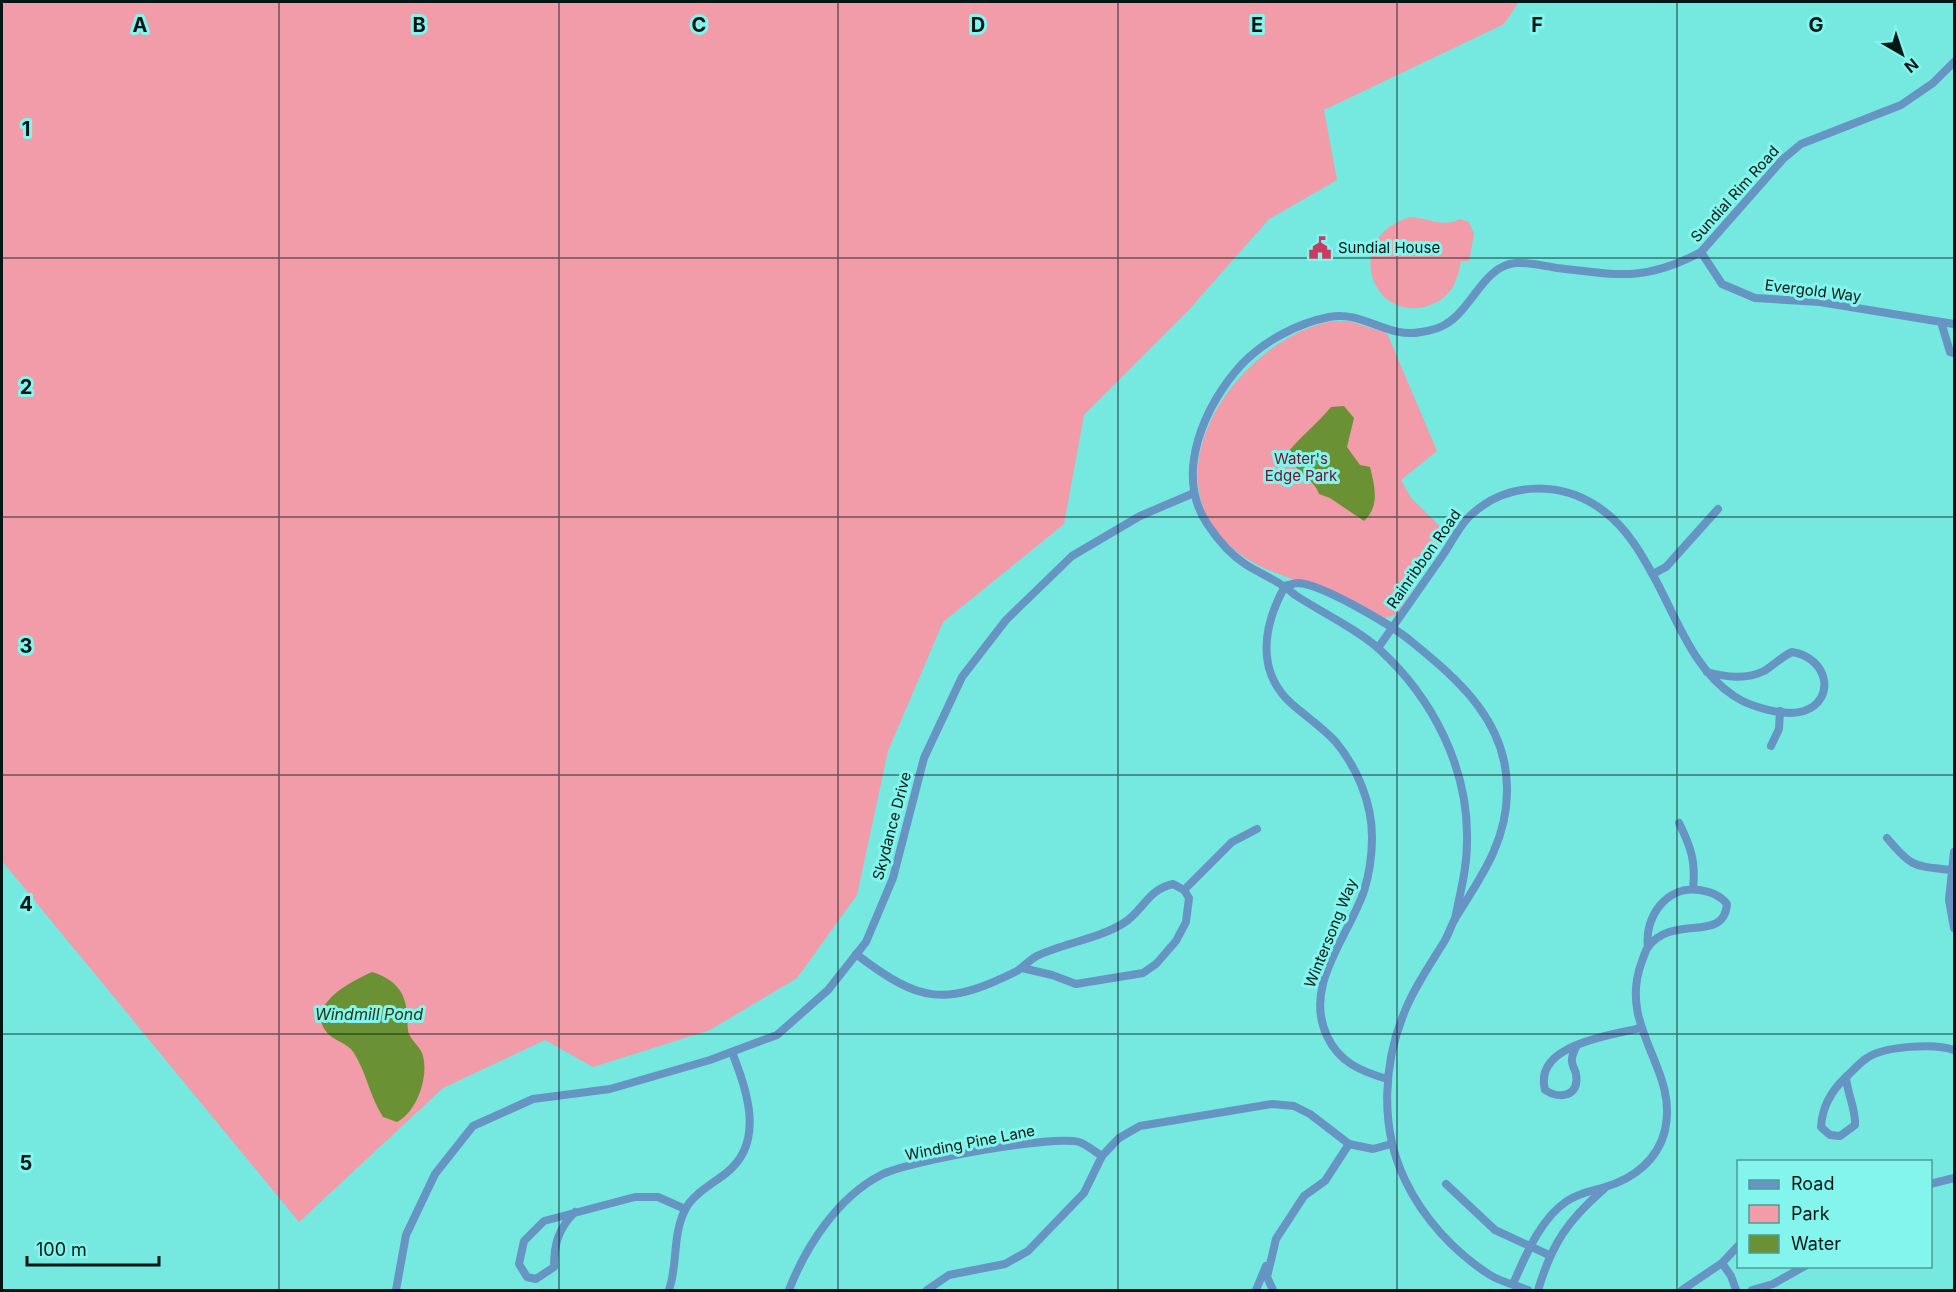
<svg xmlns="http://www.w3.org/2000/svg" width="1956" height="1292" viewBox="0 0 1956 1292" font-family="Inter,sans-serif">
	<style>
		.green { fill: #f29ba9 }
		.water { fill: #6a9234 }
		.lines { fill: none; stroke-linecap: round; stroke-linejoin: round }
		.street { stroke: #6694c3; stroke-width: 8 }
		.grid { fill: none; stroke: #001716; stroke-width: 1.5; stroke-opacity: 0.55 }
		.labels { text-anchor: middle; stroke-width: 6; stroke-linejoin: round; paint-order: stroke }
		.street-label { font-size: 15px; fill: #001716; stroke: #83f5ed }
		.poi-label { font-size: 15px; fill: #001716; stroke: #83f5ed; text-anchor: start }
		.park-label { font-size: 15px; fill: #721230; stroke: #83f5ed }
		.water-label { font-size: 16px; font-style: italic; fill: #263610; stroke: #83f5ed }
		.grid-label { font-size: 20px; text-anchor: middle; font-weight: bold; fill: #001716; stroke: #83f5ed; stroke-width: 6; stroke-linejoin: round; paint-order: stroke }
	</style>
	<rect width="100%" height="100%" fill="#75e8e0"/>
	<g class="green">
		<polygon points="2,2 1519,2 1504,24 1324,110 1337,180 1269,219 1187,312 1084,415 1064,524 943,622 888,751 857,895 797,978 710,1030 593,1067 545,1040 443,1088 299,1222 2,861"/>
		<path d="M 1410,217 C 1428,218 1443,228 1460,219 L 1469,222 L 1474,234 L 1469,261 L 1461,261 C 1458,279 1452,295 1435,303 C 1375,331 1338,239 1410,217 Z"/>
		<path d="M 1333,321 L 1349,321 L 1387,333 L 1437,451 L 1401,480 L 1411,498 L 1448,534 L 1397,614 L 1385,618 C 1371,611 1358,602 1344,597 C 1308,582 1261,574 1231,547 C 1145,471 1242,337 1333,321 Z"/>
	</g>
	<g class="water">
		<path d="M 1344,406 L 1354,418 L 1347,447 L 1360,465 L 1370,467 C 1375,487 1380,506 1364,521 L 1330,498 L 1319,494 C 1313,476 1292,472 1288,452 C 1301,436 1318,423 1331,407 Z"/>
		<path d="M 372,972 C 394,979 406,991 407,1015 C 408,1021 407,1029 409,1034 C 412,1041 419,1046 422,1053 C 430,1075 417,1112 397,1122 L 383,1117 C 370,1097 367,1074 354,1053 C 347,1042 332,1041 325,1030 C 307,1003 354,980 372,972 Z"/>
	</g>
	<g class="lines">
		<g class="street">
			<polyline points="1701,252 1722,284 1755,298 1820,302 1954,324"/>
			<polyline points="1941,322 1950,352 1954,353"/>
			<polyline points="1653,574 1666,567 1718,509"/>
			<path d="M 1285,586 C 1289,585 1294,583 1298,583 C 1322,584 1393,626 1412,642 C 1460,681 1508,723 1507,791 C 1507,841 1481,877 1456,917 C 1451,925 1449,934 1444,942 C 1431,963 1417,983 1407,1006 C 1383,1060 1379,1126 1405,1180 C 1423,1218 1454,1252 1490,1275 C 1501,1282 1516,1285 1528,1290"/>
			<path d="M 1285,586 C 1263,626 1255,672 1293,705 C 1307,717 1323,728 1335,741 C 1357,767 1372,803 1372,837 C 1372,855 1369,875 1364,891 C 1348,938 1303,985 1327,1036 C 1339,1062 1360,1071 1387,1079"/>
			<path d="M 1378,648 C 1400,617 1421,586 1443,555 C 1452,542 1460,524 1472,514 C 1510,480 1565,481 1605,512 C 1627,529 1641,553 1654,577 C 1677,619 1693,669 1734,696 C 1750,707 1785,717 1804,711 C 1836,700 1829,658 1792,652 C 1781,657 1774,665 1764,671 C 1746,680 1726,677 1707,672"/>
			<polyline points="1771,746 1779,729 1780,711"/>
			<path d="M 1679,823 C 1691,847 1696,862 1693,889"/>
			<path d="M 1887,838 C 1912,868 1914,866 1952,870"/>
			<polyline points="1954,852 1949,900 1954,928"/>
			<polyline points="1184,890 1232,842 1257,829"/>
			<path d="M 1455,919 C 1460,893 1467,869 1467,842 C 1469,769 1433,698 1379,649 C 1357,629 1321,612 1295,595 C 1280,581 1262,575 1245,564 C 1230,554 1218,540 1208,525 C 1173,474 1205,404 1242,364 C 1264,341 1298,323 1329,317 C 1362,310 1388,339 1421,332 C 1428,331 1440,328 1446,324 C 1472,309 1484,265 1516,263 C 1529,262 1544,266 1557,268 C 1617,275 1645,282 1701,252 L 1783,159 L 1801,144 L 1901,105 L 1933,83 L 1954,62"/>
			<path d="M 856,954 C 920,1003 945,1007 1017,971 C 1025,966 1031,958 1039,955 C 1065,943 1106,937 1128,920 C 1145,906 1150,889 1173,884 L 1184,890 L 1189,898 L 1186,922 L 1176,941 L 1156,964 L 1143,973 L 1076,984 L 1052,975 L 1022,968"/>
			<path d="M 1577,1045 C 1575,1049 1572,1055 1572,1059 C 1571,1064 1575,1069 1576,1074 C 1580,1096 1560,1100 1545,1090 C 1533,1045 1609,1036 1640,1028"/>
			<path d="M 1846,1077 C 1847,1093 1856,1109 1855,1125 L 1840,1136 L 1830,1135 L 1821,1127 C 1822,1107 1831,1091 1846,1077 C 1853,1071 1859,1063 1867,1058 C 1884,1046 1935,1043 1954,1050"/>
			<polyline points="1446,1184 1495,1230 1549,1255"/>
			<polyline points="1930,1184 1954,1178"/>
			<path d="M 575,1212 C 558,1229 554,1244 554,1267 L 536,1279 L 527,1277 L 519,1264 L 524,1241 L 544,1221 L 635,1197 L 658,1197 L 685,1209"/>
			<polyline points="1722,1263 1731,1276 1736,1290"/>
			<path d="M 1513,1284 C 1526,1255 1540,1219 1567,1201 C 1579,1193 1592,1191 1605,1187 C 1633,1179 1658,1160 1665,1130 C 1679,1069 1618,1029 1641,964 C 1643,959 1645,951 1648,947 C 1673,913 1724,944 1727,904 C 1720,895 1711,892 1699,890 C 1667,885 1644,917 1648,947"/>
			<polyline points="396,1290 406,1235 435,1174 473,1126 533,1099 610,1089 710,1060 777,1035 828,990 866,942 893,878 924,758 962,677 1006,620 1072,556 1140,516 1194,493"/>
			<path d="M 669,1290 C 678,1264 672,1236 685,1210 C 692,1195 712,1184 725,1174 C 766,1143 747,1091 732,1052"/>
			<path d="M 789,1290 C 806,1246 838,1197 881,1175 C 908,1161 1052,1135 1079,1142 C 1086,1144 1095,1152 1102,1156"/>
			<polyline points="927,1290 949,1275 1005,1264 1028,1251 1084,1193 1102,1156 1119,1138 1140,1126 1272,1104 1294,1106 1310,1114 1349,1144 1373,1149 1391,1144"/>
			<polyline points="1256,1290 1266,1266"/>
			<polyline points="1273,1290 1267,1277 1276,1239 1304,1196 1325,1181 1349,1144"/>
			<path d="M 1538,1290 C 1552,1244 1567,1221 1604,1189"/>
			<polyline points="1682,1290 1722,1263 1738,1246"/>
			<polyline points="1752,1290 1773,1284 1805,1266"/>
		</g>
	</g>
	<path class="grid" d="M 279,2 L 279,1290M 559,2 L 559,1290M 838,2 L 838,1290M 1118,2 L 1118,1290M 1397,2 L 1397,1290M 1677,2 L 1677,1290M 2,258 L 1954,258M 2,517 L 1954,517M 2,775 L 1954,775M 2,1034 L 1954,1034"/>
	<defs>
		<g id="civic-bare" transform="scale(1.8)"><path d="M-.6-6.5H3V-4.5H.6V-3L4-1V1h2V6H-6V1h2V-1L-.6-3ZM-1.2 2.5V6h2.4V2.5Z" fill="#ca3b61" stroke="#83f5ed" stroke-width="2.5" paint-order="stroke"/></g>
	</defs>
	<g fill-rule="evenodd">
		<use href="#civic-bare" x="1320" y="248"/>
	</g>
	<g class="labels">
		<g class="street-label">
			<text transform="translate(1735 194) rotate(-48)" y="5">Sundial Rim Road</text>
			<text transform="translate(1813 291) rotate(7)" y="5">Evergold Way</text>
			<text transform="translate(1424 559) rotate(-55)" y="5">Rainribbon Road</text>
			<text transform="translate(892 826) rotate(-75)" y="5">Skydance Drive</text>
			<text transform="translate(1331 933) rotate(-68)" y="5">Wintersong Way</text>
			<text transform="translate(970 1143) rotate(-11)" y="5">Winding Pine Lane</text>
		</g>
		<g class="poi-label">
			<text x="1338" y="253">Sundial House</text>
		</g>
		<g class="park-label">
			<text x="1301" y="464">Water's<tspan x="1301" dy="17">Edge Park</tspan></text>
		</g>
		<g class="water-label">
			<text x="369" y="1020">Windmill Pond</text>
		</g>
	</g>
	<g class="grid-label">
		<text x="140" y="32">A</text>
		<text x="419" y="32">B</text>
		<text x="699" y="32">C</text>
		<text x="978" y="32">D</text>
		<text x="1257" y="32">E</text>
		<text x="1537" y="32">F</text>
		<text x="1816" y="32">G</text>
		<text x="26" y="136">1</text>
		<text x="26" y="394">2</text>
		<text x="26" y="653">3</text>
		<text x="26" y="911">4</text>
		<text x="26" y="1170">5</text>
	</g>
	<rect width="1956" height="1292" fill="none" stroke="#001716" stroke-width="6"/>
	<rect x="1737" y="1160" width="195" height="108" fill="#83f5ed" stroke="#4f9c97" stroke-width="1.5"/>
	<rect x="1749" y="1180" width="30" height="9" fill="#6694c3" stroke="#4f9c97" stroke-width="1.5"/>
	<text x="1791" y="1190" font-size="18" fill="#001716">Road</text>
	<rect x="1749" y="1205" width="30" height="18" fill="#f29ba9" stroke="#4f9c97" stroke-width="1.5"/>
	<text x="1791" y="1220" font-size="18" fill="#001716">Park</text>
	<rect x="1749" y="1235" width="30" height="18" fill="#6a9234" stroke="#4f9c97" stroke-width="1.5"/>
	<text x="1791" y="1250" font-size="18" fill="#001716">Water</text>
	<g transform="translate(1902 54) rotate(141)" stroke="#83f5ed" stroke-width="4.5" paint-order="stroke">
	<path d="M0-4.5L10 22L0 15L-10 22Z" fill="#001716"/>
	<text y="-9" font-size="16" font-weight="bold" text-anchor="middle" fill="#001716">N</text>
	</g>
	<path d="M27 1256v9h132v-9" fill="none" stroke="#001716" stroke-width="3"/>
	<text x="36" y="1256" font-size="18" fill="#001716" stroke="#83f5ed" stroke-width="4.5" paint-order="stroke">100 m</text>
</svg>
